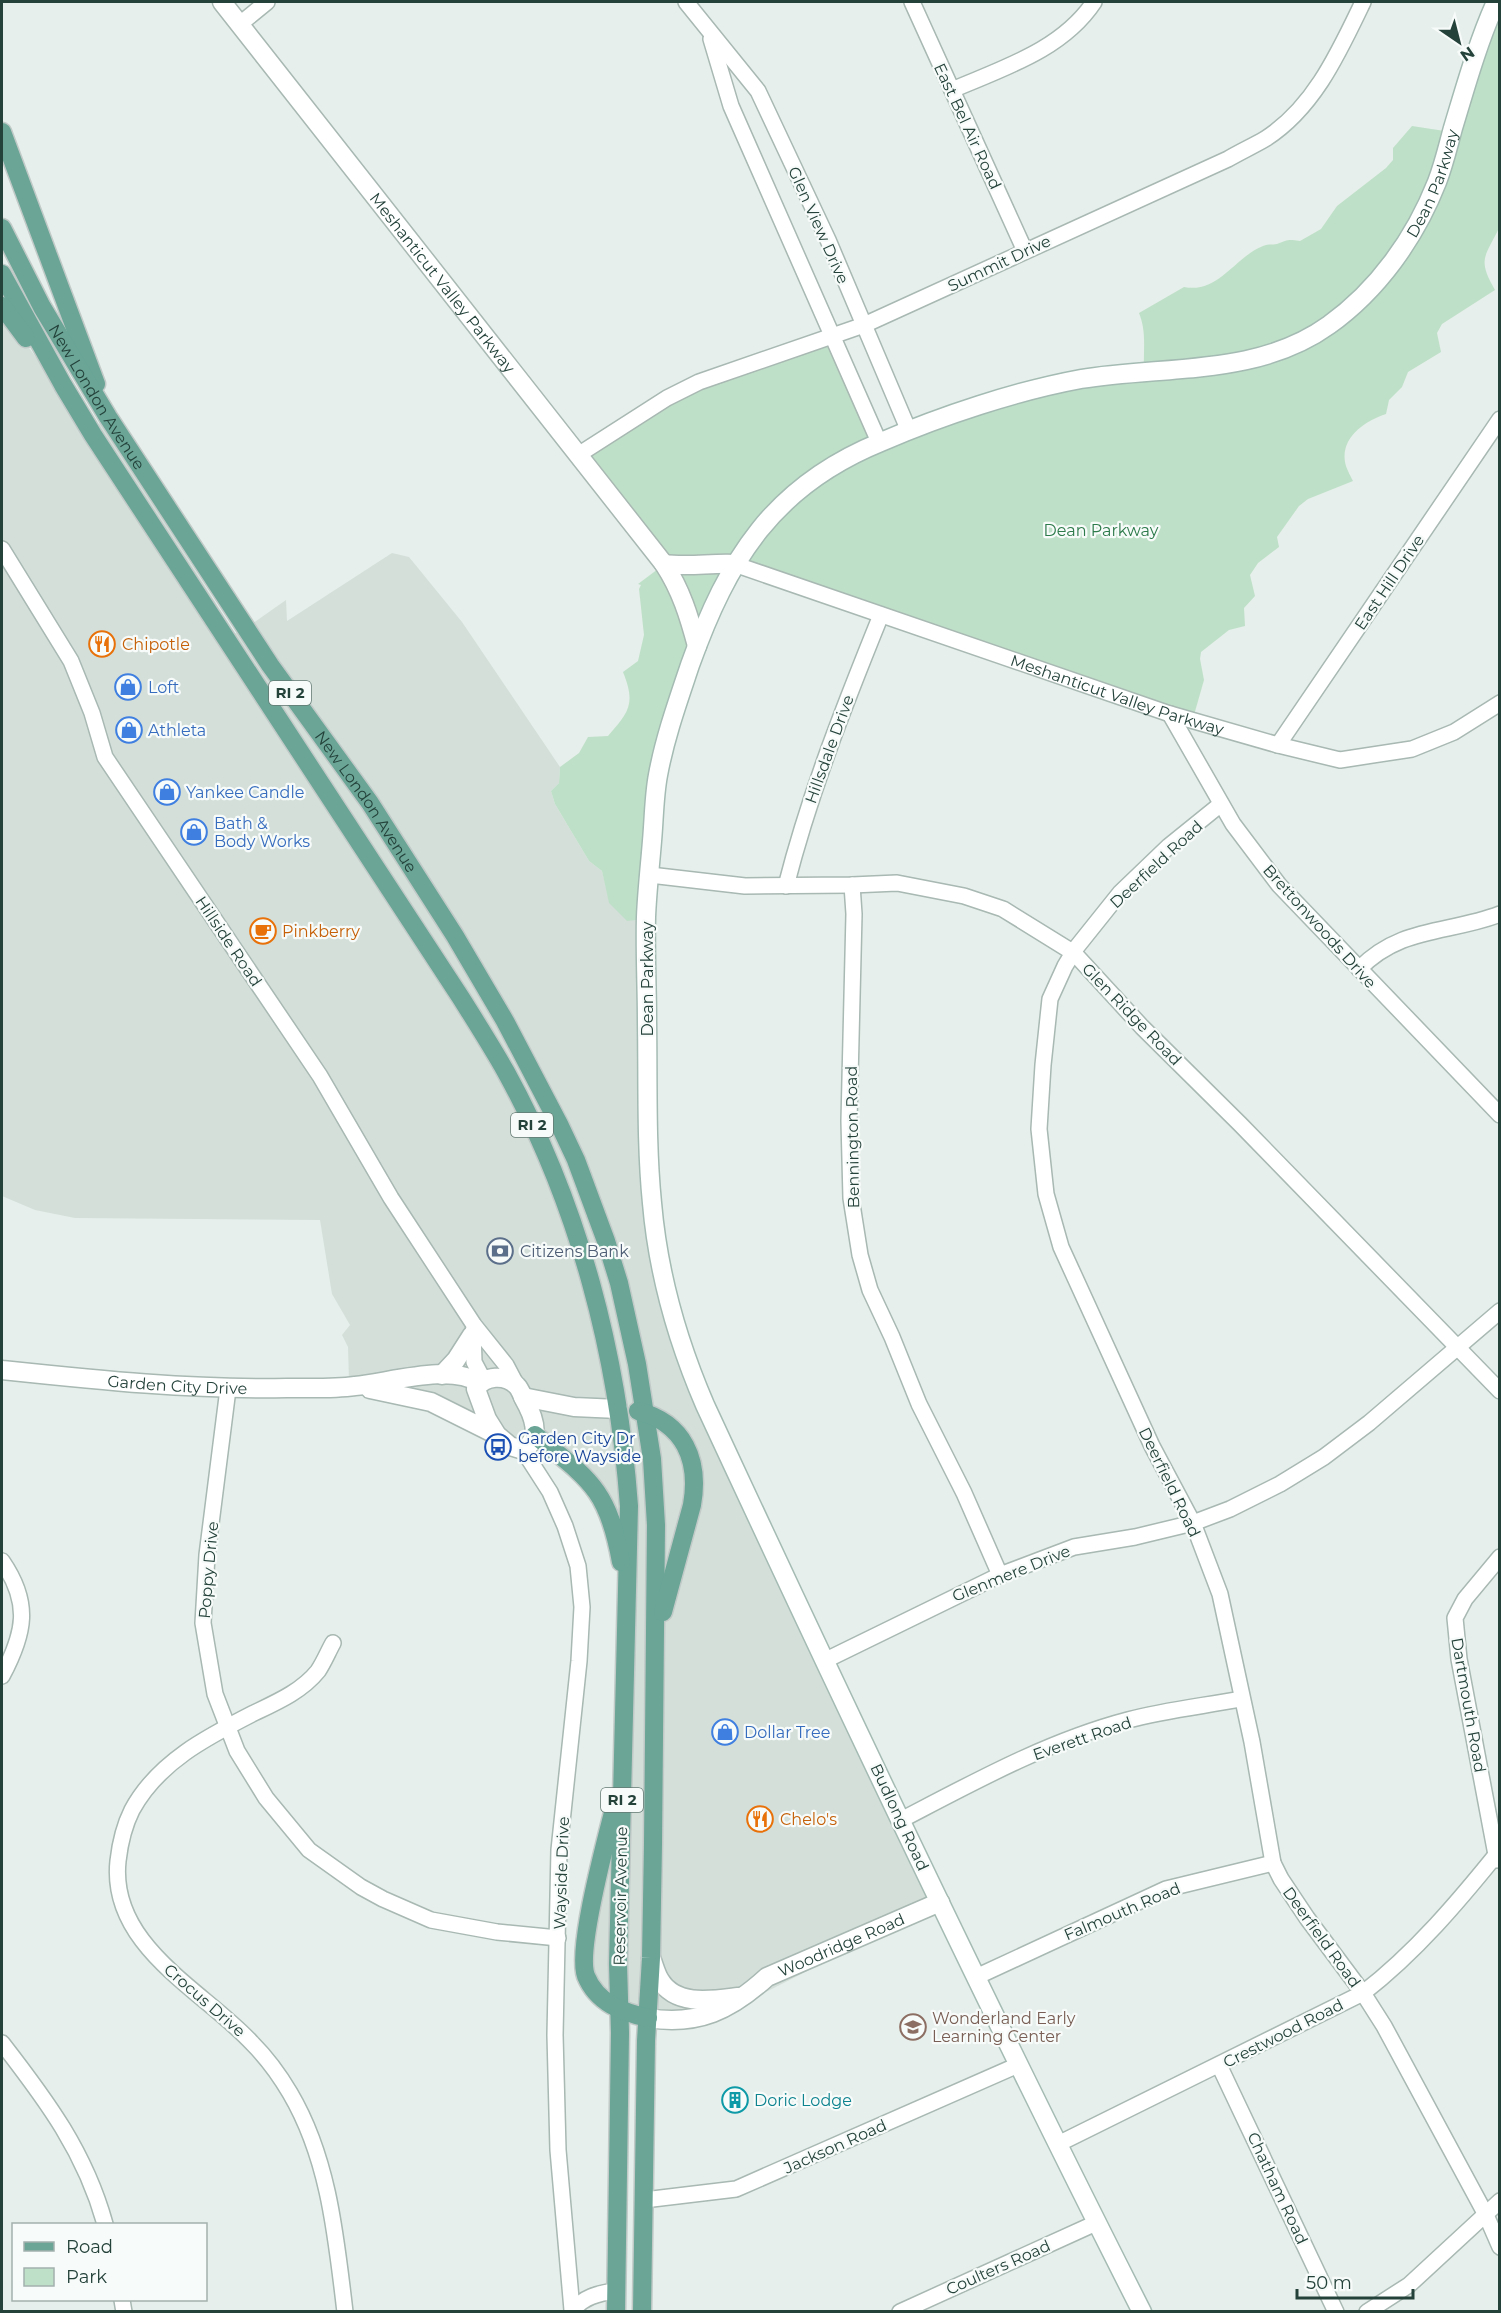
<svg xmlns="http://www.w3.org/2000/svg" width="1501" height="2313" viewBox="0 0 1501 2313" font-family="Montserrat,sans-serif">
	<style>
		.built { fill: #d4dfda }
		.green { fill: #bfe0c8 }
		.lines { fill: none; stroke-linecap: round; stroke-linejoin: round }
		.minor-casing { stroke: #a8b8b2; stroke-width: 18 }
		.tertiary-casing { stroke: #a8b8b2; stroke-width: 21 }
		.secondary-casing { stroke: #a4bbb3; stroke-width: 21 }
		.primary-casing { stroke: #c2cac8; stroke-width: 21 }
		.minor { stroke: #fff; stroke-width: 15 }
		.tertiary { stroke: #fff; stroke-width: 18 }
		.secondary { stroke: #fff; stroke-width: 18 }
		.primary { stroke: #6aa596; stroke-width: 18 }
		.labels { text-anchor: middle; stroke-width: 4.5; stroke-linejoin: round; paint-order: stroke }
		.shield { fill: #f7fbf9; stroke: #637a73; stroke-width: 1.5 }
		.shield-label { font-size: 15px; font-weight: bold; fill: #24423a }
		.street-label { font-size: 16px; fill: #24423a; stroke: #f7fbf9 }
		.park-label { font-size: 16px; fill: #2d7a4b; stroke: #f7fbf9 }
		.food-label { font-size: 16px; fill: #c56008; stroke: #f7fbf9; text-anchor: start }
		.shop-label { font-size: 16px; fill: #366cbe; stroke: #f7fbf9; text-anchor: start }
		.service-label { font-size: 16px; fill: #4e5e75; stroke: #f7fbf9; text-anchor: start }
		.transit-label { font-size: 16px; fill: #164399; stroke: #f7fbf9; text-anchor: start }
		.education-label { font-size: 16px; fill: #785e54; stroke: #f7fbf9; text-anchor: start }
		.culture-label { font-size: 16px; fill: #0d838f; stroke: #f7fbf9; text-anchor: start }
	</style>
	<rect width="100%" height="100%" fill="#e6efeb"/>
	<polygon class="built" points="2,310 88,430 95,428 101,422 235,633 239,633 286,600 287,621 392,553 409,557 462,622 560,767 559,783 551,791 555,804 589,861 602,871 610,903 645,919 645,1195 666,1297 939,1904 746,2002 639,2020 585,1980 613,1822 625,1559 602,1503 561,1455 534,1449 489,1429 349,1381 348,1347 342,1335 350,1325 332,1294 320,1220 75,1218 35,1210 2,1196"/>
	<path class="green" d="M 1499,2 L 1499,228 C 1485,257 1477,259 1495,290 L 1442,324 L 1437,333 L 1441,352 L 1408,372 L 1402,387 L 1389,400 L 1386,414 C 1365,421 1341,437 1345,462 C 1346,468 1350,475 1353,481 L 1308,499 L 1299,506 L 1277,537 L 1279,547 L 1258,563 L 1250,575 L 1255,596 L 1244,608 L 1245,626 L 1229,630 L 1201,652 L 1200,659 L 1204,680 L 1192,722 L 735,566 L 674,714 L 645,919 L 627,921 L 609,903 L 602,871 L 589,861 L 555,804 L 551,791 L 559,783 L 560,767 L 579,753 L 588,737 L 608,736 C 629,712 636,704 623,672 L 638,661 L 644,635 L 639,589 L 641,585 L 638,584 L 662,566 L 582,456 L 675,395 L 827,338 L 878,439 L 965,413 L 1144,371 C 1143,350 1147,333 1139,313 L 1184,287 C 1218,294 1235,257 1263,246 C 1267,244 1272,245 1277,244 C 1288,240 1287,239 1300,241 L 1321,229 L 1337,206 L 1386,168 L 1393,160 L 1393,148 L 1412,126 L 1451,132 Z"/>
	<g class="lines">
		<g class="minor-casing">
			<g id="minor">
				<polyline points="686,2 758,91 828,240 909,431"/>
				<polyline points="912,2 1025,251"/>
				<polyline points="240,24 267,2"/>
				<polyline points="711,39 731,106 879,442"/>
				<path d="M 952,90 C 1003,68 1062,50 1094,2"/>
				<path d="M 578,455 L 667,398 L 699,382 L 864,325 L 1228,159 C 1240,152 1253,146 1265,139 C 1314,108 1339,52 1363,2"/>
				<polyline points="2,549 71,661 92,713 105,757 320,1076 391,1198 474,1325 506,1365 517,1386"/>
				<path id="s1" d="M 734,564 L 1170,714 L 1278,745 L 1340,760 L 1412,749 L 1454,732 L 1500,703"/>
				<polyline points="1170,714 1233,824 1279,885 1500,1115"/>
				<polyline points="1278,745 1500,419"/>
				<polyline points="1221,804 1169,846 1120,893 1076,948 1065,966 1050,999 1043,1065 1039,1129 1046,1194 1061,1247 1152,1446 1193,1523 1220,1594 1252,1742 1273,1863 1281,1879 1307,1918 1363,1993 1384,2026 1486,2215 1500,2247"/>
				<polyline points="650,875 745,886 852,885 897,883 964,896 1003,909 1074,953 1142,1027 1240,1124 1500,1391"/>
				<polyline points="852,885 854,914 849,1121 851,1198 860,1255 870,1290 892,1337 919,1404 964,1493 1000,1575"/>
				<path d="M 786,886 C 810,792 845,704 881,615"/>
				<path d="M 1359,969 C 1401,926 1448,934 1500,914"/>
				<polyline points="473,1331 474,1362 483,1379"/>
				<polyline points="228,1389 207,1555 203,1623 215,1694 237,1751 266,1798 309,1850 361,1887 383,1899 431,1920 497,1932 558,1938"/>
				<polyline points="523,1450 550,1492 565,1526 578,1566 582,1607 579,1661 559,1850 555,2035 558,2150 572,2310"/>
				<path d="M 2,1561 C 31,1603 25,1633 2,1676"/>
				<path d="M 333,1643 C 328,1652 324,1662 318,1671 C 302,1691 277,1702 254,1713 C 207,1737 158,1762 132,1810 C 124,1826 120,1843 118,1861 C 109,1946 203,1990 252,2043 C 266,2057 280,2076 290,2093 C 329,2159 336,2237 345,2312"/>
				<polyline points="826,1660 1000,1575 1074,1547 1135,1537 1193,1523 1230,1509 1280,1484 1324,1457 1369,1423 1500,1311"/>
				<path d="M 901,1820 C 974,1782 1048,1741 1128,1720 C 1165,1710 1204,1706 1241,1699"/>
				<polyline points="1497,1860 1459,1659 1455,1618 1465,1599 1500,1557"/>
				<polyline points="976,1977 1166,1889 1273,1863"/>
				<path d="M 2,2043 C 47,2101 85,2152 105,2224"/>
				<polyline points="1219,2065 1336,2312"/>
				<path d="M 1058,2144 L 1363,1993 C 1415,1953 1459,1901 1500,1850"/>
				<polyline points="644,2200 736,2189 1018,2065"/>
				<polyline points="122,2300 124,2312"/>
				<path d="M 572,2312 C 582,2297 599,2293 616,2291"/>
				<polyline points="900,2312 1096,2223"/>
				<polyline points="1367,2312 1409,2285 1500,2201"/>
			</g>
		</g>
		<g class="tertiary-casing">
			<g id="tertiary">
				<path id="s2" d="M 222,2 L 664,564 C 681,590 689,616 697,646"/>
				<path d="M 664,564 C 688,567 710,563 734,564"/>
				<path id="s3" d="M 2,1370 C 97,1380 191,1390 287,1388 C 309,1388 333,1389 355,1386 C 388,1383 452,1363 479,1383"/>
				<polyline points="442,1375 456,1360 472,1335"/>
				<path d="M 370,1389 L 431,1402 L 497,1435 L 510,1446 L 523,1450 C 543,1438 533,1415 524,1399 C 522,1395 520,1389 517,1386 C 506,1374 484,1375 476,1389 L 487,1419 L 497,1435"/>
				<polyline points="523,1397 574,1407 618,1409"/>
				<path d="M 651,1958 C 654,1965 656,1974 660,1980 C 676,2007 713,2000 738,1997"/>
				<path id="s4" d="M 648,2018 C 698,2026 731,2010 767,1977 L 940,1902"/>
			</g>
		</g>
		<g class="secondary-casing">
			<g id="secondary">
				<path id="s5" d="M 1142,2312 C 990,2013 846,1709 705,1405 C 677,1340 658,1273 652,1203 C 646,1143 648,1082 647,1022 C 647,987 645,952 646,917 C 647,892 650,866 652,841 C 654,819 654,796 658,775 C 665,737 678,701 690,665 C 728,559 773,486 881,442 C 941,416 1016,391 1081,379 C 1164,365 1257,377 1329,325 C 1378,290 1415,238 1437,182 C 1444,164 1448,146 1453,128 C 1466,85 1478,42 1496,2"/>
			</g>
		</g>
		<g class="primary-casing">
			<g id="primary">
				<polyline points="2,132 96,384"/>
				<path id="s6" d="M 2,228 L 42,307 L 108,417 L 270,665 L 370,803 L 455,936 L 505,1021 L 560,1126 L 576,1160 L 606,1241 L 619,1283 L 637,1364 L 652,1459 L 656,1525 L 653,1844 L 651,1958 L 646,2041 L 642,2312"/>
				<path d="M 2,274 L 63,385 L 93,435 L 461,998 C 476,1022 492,1047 506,1072 C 579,1205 618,1355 629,1506 L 618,1964 L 620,2033 L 616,2312"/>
				<polyline points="2,306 26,338"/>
				<path d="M 638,1411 C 684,1423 700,1460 692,1505 L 663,1612"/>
				<path d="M 535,1435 C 590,1480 608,1489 621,1562"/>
				<path d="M 615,1805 C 607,1837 576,1950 586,1976 C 597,2003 622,2012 648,2018"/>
			</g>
		</g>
		<use href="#minor" class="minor"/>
		<use href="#tertiary" class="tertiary"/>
		<use href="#secondary" class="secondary"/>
		<use href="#primary" class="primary"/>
	</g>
	<defs>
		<g id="restaurant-ring" transform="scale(1.35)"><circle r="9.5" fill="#f7fbf9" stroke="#e8710a" stroke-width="1.5"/><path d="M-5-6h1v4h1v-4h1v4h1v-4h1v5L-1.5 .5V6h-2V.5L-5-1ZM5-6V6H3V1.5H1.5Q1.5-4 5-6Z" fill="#e8710a"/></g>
		<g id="shop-ring" transform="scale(1.35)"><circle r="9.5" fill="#f7fbf9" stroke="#3f7fe0" stroke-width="1.5"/><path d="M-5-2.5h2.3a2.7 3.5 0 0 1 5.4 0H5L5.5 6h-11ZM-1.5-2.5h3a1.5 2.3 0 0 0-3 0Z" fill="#3f7fe0"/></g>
		<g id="cafe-ring" transform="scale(1.35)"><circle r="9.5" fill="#f7fbf9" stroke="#e8710a" stroke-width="1.5"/><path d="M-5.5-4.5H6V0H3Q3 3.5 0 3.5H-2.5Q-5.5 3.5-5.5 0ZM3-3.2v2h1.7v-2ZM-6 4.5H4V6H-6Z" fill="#e8710a"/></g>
		<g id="bank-ring" transform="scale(1.35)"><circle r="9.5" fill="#f7fbf9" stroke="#5c6f8a" stroke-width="1.5"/><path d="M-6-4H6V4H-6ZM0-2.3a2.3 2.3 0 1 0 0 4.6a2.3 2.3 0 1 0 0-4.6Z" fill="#5c6f8a"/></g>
		<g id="bus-ring" transform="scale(1.35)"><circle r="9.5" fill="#f7fbf9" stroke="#1a4fb4" stroke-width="1.5"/><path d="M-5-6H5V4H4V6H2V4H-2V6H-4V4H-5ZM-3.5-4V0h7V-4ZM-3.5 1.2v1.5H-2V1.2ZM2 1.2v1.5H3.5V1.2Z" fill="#1a4fb4"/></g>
		<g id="school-ring" transform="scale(1.35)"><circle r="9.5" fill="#f7fbf9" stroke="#8d6e63" stroke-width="1.5"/><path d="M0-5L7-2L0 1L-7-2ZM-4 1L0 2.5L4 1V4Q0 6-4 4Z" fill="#8d6e63"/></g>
		<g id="building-ring" transform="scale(1.35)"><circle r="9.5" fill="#f7fbf9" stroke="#0f9aa8" stroke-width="1.5"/><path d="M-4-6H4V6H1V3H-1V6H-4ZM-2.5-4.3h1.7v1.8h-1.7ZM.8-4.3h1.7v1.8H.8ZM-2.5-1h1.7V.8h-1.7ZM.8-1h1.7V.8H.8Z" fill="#0f9aa8"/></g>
	</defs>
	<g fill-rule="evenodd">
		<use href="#restaurant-ring" x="102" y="644"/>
		<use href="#shop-ring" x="128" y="687"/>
		<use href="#shop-ring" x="129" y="730"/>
		<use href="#shop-ring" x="167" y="792"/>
		<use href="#shop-ring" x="194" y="832"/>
		<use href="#cafe-ring" x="263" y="931"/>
		<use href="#bank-ring" x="500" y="1251"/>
		<use href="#bus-ring" x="498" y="1447"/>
		<use href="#shop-ring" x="725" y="1732"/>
		<use href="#restaurant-ring" x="760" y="1819"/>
		<use href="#school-ring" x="913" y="2027"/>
		<use href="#building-ring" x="735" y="2100"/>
	</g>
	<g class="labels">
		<g class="shield">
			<rect x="269" y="681" width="42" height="24" rx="4.5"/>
			<rect x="511" y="1113" width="42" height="24" rx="4.5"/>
			<rect x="601" y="1788" width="42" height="24" rx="4.5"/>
		</g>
		<g class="shield-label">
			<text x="290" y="698">RI 2</text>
			<text x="532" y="1130">RI 2</text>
			<text x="622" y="1805">RI 2</text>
		</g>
		<g class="street-label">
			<text transform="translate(968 126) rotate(65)" y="6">East Bel Air Road</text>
			<text dy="6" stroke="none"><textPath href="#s5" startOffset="2710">Dean Parkway</textPath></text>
			<text transform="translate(819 225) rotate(66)" y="6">Glen View Drive</text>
			<text transform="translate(999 263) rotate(-25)" y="6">Summit Drive</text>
			<text dy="6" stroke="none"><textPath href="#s2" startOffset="357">Meshanticut Valley Parkway</textPath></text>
			<text dy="6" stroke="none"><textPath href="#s6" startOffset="194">New London Avenue</textPath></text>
			<text transform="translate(1389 582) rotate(-56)" y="6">East Hill Drive</text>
			<text dy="6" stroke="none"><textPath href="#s1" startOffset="405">Meshanticut Valley Parkway</textPath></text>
			<text transform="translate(829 749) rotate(-70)" y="6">Hillsdale Drive</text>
			<text dy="6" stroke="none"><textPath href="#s6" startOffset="680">New London Avenue</textPath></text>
			<text transform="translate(1156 864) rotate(-43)" y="6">Deerfield Road</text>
			<text transform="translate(1320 926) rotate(48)" y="6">Brettonwoods Drive</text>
			<text transform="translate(229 941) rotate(56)" y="6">Hillside Road</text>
			<text transform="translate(647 979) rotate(-90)" y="6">Dean Parkway</text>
			<text transform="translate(1132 1014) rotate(46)" y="6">Glen Ridge Road</text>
			<text transform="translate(852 1137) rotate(-91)" y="6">Bennington Road</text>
			<text dy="6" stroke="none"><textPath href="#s3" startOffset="176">Garden City Drive</textPath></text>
			<text transform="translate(1170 1482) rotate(64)" y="6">Deerfield Road</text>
			<text transform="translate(208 1570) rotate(-85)" y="6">Poppy Drive</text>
			<text transform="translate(1011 1573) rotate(-22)" y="6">Glenmere Drive</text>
			<text transform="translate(1469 1705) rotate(80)" y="6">Dartmouth Road</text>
			<text transform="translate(1082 1738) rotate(-19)" y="6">Everett Road</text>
			<text transform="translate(900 1817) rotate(65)" y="6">Budlong Road</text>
			<text transform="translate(561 1873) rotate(-88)" y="6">Wayside Drive</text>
			<text transform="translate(620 1896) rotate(-89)" y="6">Reservoir Avenue</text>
			<text transform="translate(1122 1911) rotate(-23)" y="6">Falmouth Road</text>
			<text transform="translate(1322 1937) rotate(54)" y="6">Deerfield Road</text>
			<text dy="6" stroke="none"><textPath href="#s4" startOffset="212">Woodridge Road</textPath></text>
			<text transform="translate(205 2000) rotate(41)" y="6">Crocus Drive</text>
			<text transform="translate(1283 2033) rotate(-27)" y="6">Crestwood Road</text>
			<text transform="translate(835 2146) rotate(-24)" y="6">Jackson Road</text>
			<text transform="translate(1278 2188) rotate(65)" y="6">Chatham Road</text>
			<text transform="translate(998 2267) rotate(-24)" y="6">Coulters Road</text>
		</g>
		<g class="park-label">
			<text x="1101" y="536">Dean Parkway</text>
		</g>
		<g class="food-label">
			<text x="122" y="650">Chipotle</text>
			<text x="282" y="937">Pinkberry</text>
			<text x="780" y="1825">Chelo's</text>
		</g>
		<g class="shop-label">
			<text x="148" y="693">Loft</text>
			<text x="148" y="736">Athleta</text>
			<text x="186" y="798">Yankee Candle</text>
			<text x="214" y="829">Bath &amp;<tspan x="214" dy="18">Body Works</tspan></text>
			<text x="744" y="1738">Dollar Tree</text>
		</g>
		<g class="service-label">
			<text x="520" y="1257">Citizens Bank</text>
		</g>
		<g class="transit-label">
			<text x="518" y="1444">Garden City Dr<tspan x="518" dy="18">before Wayside</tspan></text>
		</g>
		<g class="education-label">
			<text x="932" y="2024">Wonderland Early<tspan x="932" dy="18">Learning Center</tspan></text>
		</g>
		<g class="culture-label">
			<text x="754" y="2106">Doric Lodge</text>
		</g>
	</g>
	<rect width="1501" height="2313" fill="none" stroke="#24423a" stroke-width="6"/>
	<rect x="12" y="2223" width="195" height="78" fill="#f7fbf9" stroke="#a3b1ad" stroke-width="1.5"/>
	<rect x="24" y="2242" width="30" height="9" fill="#6aa596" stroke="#a3b1ad" stroke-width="1.5"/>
	<text x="66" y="2253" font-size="18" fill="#24423a">Road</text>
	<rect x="24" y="2268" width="30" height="18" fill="#bfe0c8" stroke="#a3b1ad" stroke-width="1.5"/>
	<text x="66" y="2283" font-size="18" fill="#24423a">Park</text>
	<g transform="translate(1459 42) rotate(145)" stroke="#f7fbf9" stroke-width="4.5" paint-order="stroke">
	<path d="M0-4.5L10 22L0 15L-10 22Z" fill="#24423a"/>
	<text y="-9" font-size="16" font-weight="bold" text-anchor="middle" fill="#24423a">N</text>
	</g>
	<path d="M1297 2289v9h116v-9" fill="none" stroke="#24423a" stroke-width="3"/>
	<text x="1306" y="2289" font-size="18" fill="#24423a" stroke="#f7fbf9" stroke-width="4.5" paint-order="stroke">50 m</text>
</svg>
